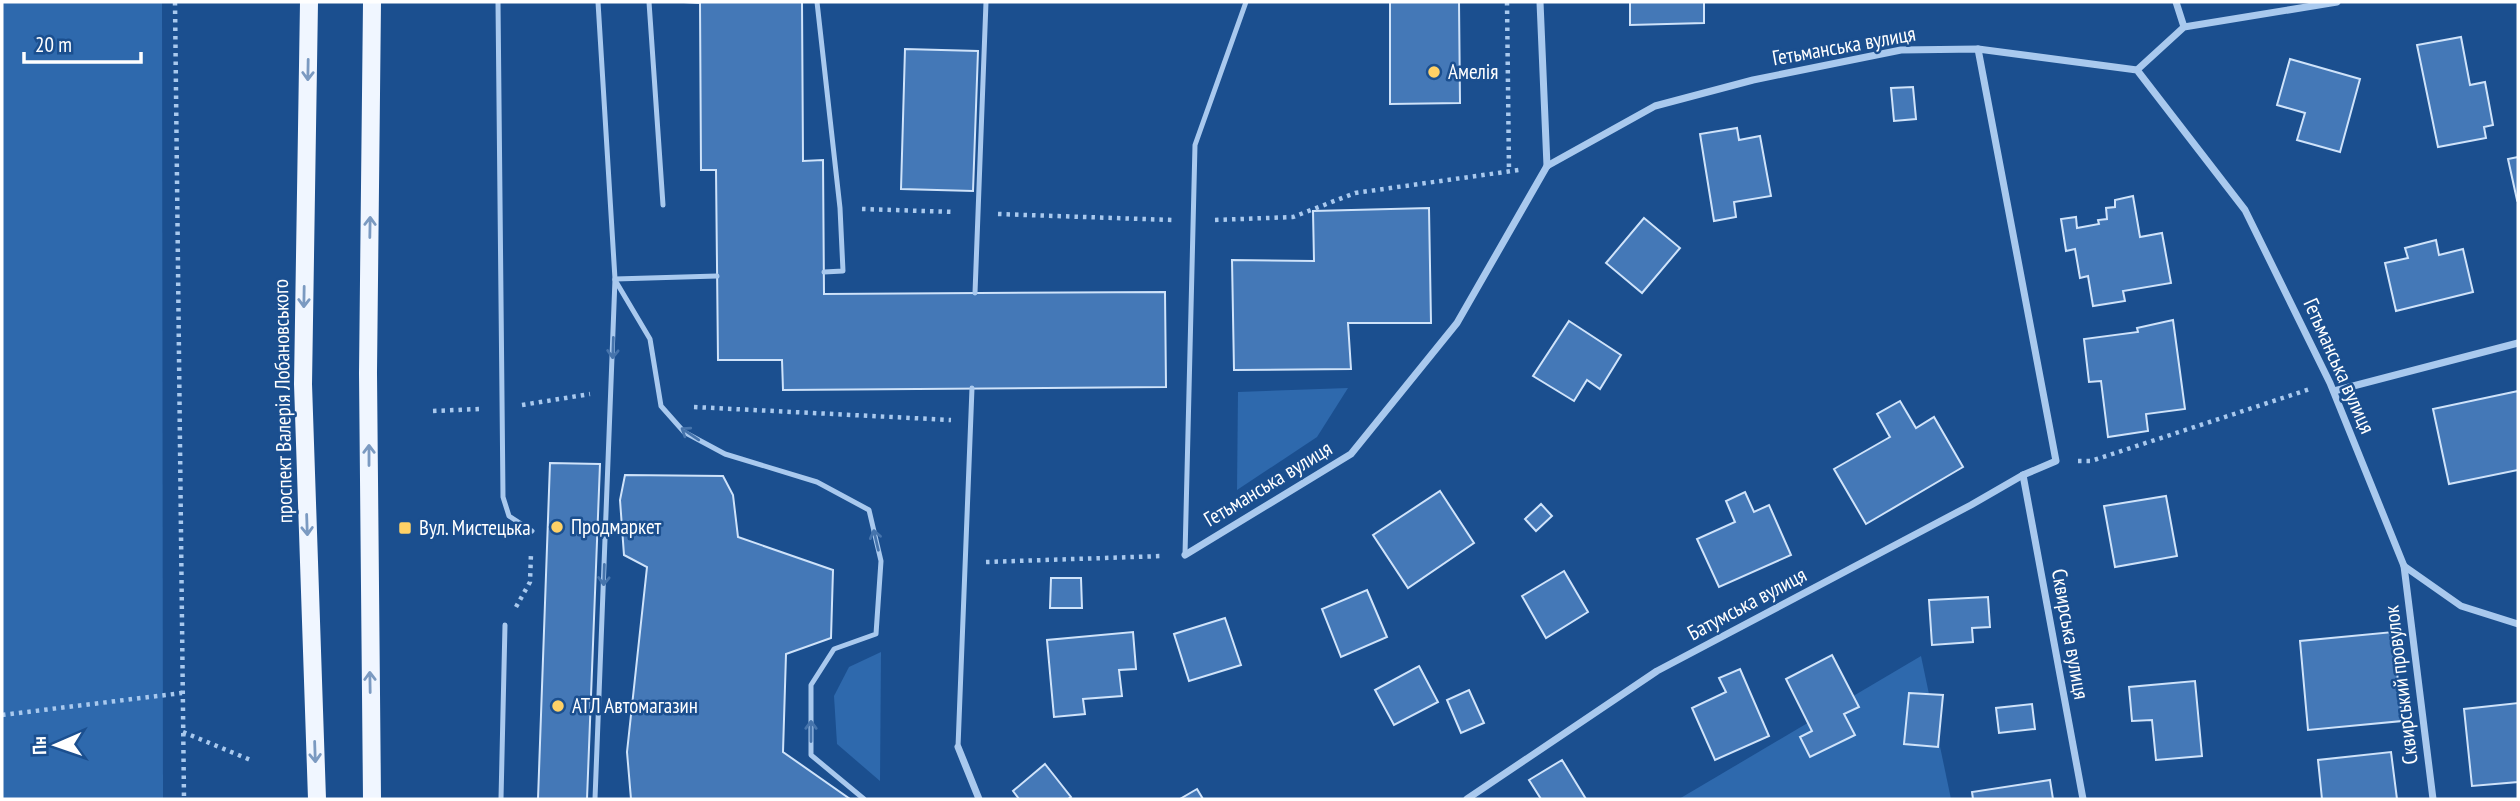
<svg xmlns="http://www.w3.org/2000/svg" width="2520" height="801" viewBox="0 0 2520 801" font-family="'PT Sans Narrow',sans-serif">
	<style>
		.green { fill: #2e69ad }
		.building { fill: #4478b7; stroke: #cfe3fa; stroke-width: 2 }
		.lines { fill: none; stroke-linecap: round; stroke-linejoin: round }
		.path { stroke: #a9c9ee; stroke-width: 4.5; stroke-dasharray: 3.5 5; stroke-linecap: butt }
		.lane { stroke: #a9c9ee; stroke-width: 5 }
		.street { stroke: #a9c9ee; stroke-width: 7 }
		.primary { stroke: #f0f6ff; stroke-width: 18 }
		.oneway { stroke: #7b9ac1 }
		.oneway2 { stroke: #4674ac }
		.poi-dot { fill: #ffd166; stroke: #1b4f8f; stroke-width: 2.5 }
		.labels { text-anchor: middle; stroke-width: 5; stroke-linejoin: round; paint-order: stroke }
		.street-label { font-size: 21px; fill: #fff; stroke: #1b4f8f }
		.poi-label { font-size: 21px; fill: #fff; stroke: #1b4f8f; text-anchor: start }
	</style>
	<rect width="100%" height="100%" fill="#1b4f8f"/>
	<g class="green">
		<polygon points="2,2 162,2 163,799 2,799"/>
		<polygon points="1348,388 1317,437 1237,490 1238,392"/>
		<polygon points="881,652 880,781 837,744 834,696 849,667"/>
		<polygon points="1921,656 1951,799 1679,799"/>
	</g>
	<g class="building">
		<polygon points="684,2 802,2 803,161 823,160 824,294 1165,292 1166,387 783,390 782,360 718,360 716,170 701,170 700,3"/>
		<polygon points="1390,2 1459,2 1460,103 1390,104"/>
		<polygon points="1630,2 1704,2 1704,23 1630,25"/>
		<polygon points="2461,37 2470,85 2485,82 2493,125 2484,127 2486,138 2438,147 2417,45"/>
		<polygon points="905,49 978,51 973,191 901,189"/>
		<polygon points="2290,59 2360,79 2340,152 2297,140 2305,113 2277,105"/>
		<polygon points="1913,87 1916,119 1894,121 1891,88"/>
		<polygon points="1737,128 1739,140 1760,136 1771,196 1734,202 1736,217 1714,221 1700,134"/>
		<polygon points="2518,157 2518,199 2517,200 2508,159"/>
		<polygon points="2133,196 2140,237 2162,233 2171,283 2123,291 2125,301 2093,306 2088,276 2080,278 2075,249 2066,251 2061,219 2076,217 2077,228 2099,224 2098,220 2107,219 2106,208 2115,207 2115,200"/>
		<polygon points="1429,208 1431,323 1348,323 1351,369 1234,370 1232,260 1314,261 1313,211"/>
		<polygon points="1644,218 1680,248 1642,293 1606,263"/>
		<polygon points="2436,240 2439,255 2463,249 2473,292 2396,311 2385,263 2408,258 2405,248"/>
		<polygon points="2173,320 2185,409 2146,414 2148,431 2108,437 2101,381 2089,382 2084,339 2138,332 2137,328"/>
		<polygon points="1569,321 1621,355 1600,389 1587,380 1574,401 1533,376"/>
		<polygon points="2518,391 2518,470 2449,484 2433,409"/>
		<polygon points="1900,401 1916,428 1934,417 1963,467 1866,524 1834,469 1890,437 1877,414"/>
		<polygon points="550,463 600,464 587,799 538,799"/>
		<polygon points="625,475 723,476 733,495 738,537 833,570 831,638 786,654 783,752 850,799 631,799 627,752 647,567 624,555 620,500"/>
		<polygon points="1440,491 1474,543 1408,588 1373,535"/>
		<polygon points="1745,492 1754,512 1769,505 1791,555 1719,587 1697,539 1735,522 1726,501"/>
		<polygon points="2166,496 2177,556 2115,567 2104,506"/>
		<polygon points="1541,504 1552,516 1536,531 1525,519"/>
		<polygon points="1564,571 1588,612 1546,638 1522,596"/>
		<polygon points="1051,578 1081,578 1082,608 1050,608"/>
		<polygon points="1367,590 1387,637 1341,657 1322,609"/>
		<polygon points="1988,597 1990,627 1972,628 1973,642 1932,645 1929,600"/>
		<polygon points="1225,618 1241,665 1189,681 1174,634"/>
		<polygon points="1133,632 1136,669 1119,670 1122,696 1083,699 1085,714 1054,717 1047,640"/>
		<polygon points="2393,632 2402,721 2308,730 2300,641"/>
		<polygon points="1832,655 1859,707 1844,714 1855,735 1810,757 1800,737 1812,731 1786,679"/>
		<polygon points="1419,666 1438,702 1394,725 1375,690"/>
		<polygon points="1740,669 1769,736 1715,760 1692,708 1726,692 1719,678"/>
		<polygon points="2195,681 2202,756 2156,760 2152,720 2132,721 2129,687"/>
		<polygon points="1469,690 1484,723 1461,733 1447,700"/>
		<polygon points="1909,693 1943,695 1938,747 1904,744"/>
		<polygon points="2518,703 2518,782 2472,786 2464,709"/>
		<polygon points="2032,704 2035,729 1999,733 1996,708"/>
		<polygon points="2391,752 2397,799 2322,799 2318,760"/>
		<polygon points="1562,760 1586,799 1541,799 1529,780"/>
		<polygon points="1045,764 1071,797 1068,799 1019,799 1013,791"/>
		<polygon points="2050,780 2053,799 1973,799 1972,792"/>
		<polygon points="1197,789 1203,799 1180,799"/>
	</g>
	<g class="lines">
		<g class="path">
			<polyline points="175,2 184,799"/>
			<polyline points="1507,2 1509,171"/>
			<polyline points="862,209 955,212"/>
			<polyline points="998,214 1172,220"/>
			<polyline points="1215,220 1293,217 1355,193 1519,170"/>
			<polyline points="522,405 590,394"/>
			<polyline points="694,407 951,420"/>
			<polyline points="433,411 479,409"/>
			<polyline points="2078,461 2091,461 2310,389"/>
			<polyline points="986,562 1163,556"/>
			<polyline points="516,607 530,582 531,553"/>
			<polyline points="2,715 182,693"/>
			<polyline points="183,732 253,761"/>
		</g>
		<g class="lane">
			<polyline points="498,2 503,497 509,516 532,531"/>
			<polyline points="649,2 663,205"/>
			<polyline points="817,2 840,208 843,271 824,272"/>
			<polyline points="615,279 717,276"/>
			<polyline points="615,280 650,339 661,406 684,432 725,454 817,482 869,510 881,561 876,634 834,649 811,685 811,755 864,799"/>
			<polyline points="975,293 986,2"/>
			<polyline points="1185,555 1195,145 1246,2"/>
			<polyline points="958,747 972,388"/>
			<polyline points="501,799 505,625"/>
			<polyline points="595,799 615,279 598,2"/>
		</g>
		<g class="street">
			<polyline points="1540,2 1547,166"/>
			<polyline points="2176,2 2184,27"/>
			<polyline points="2137,70 2184,27 2337,2"/>
			<polyline points="2334,391 2518,343"/>
			<polyline points="2023,475 2083,799"/>
			<polyline points="1185,555 1351,454 1457,323 1547,166 1655,106 1753,80 1901,50 1978,49 2137,70 2245,210 2330,383 2404,566 2461,606 2518,624"/>
			<polyline points="2404,566 2433,799"/>
			<polyline points="958,747 979,799"/>
			<polyline points="1467,799 1657,671 1971,505 2023,475 2056,461 1978,49"/>
		</g>
		<g class="primary">
			<polyline points="309,2 303,384 317,799"/>
			<polyline points="372,799 368,373 372,2"/>
		</g>
	</g>
	<defs><path id="oneway-shaft" d="M-6 0H5M1.5-3L5.5 0L1.5 3" fill="none" stroke-width="1.6" stroke-linecap="round" stroke-linejoin="round" transform="scale(1.75)"/></defs>
	<g class="oneway">
		<use href="#oneway-shaft" transform="translate(308 70) rotate(91)"/>
		<use href="#oneway-shaft" transform="translate(370 227) rotate(-89)"/>
		<use href="#oneway-shaft" transform="translate(304 297) rotate(91)"/>
		<use href="#oneway-shaft" transform="translate(369 455) rotate(-90)"/>
		<use href="#oneway-shaft" transform="translate(307 525) rotate(88)"/>
		<use href="#oneway-shaft" transform="translate(370 682) rotate(-91)"/>
		<use href="#oneway-shaft" transform="translate(315 752) rotate(88)"/>
	</g>
	<g class="oneway2">
		<use href="#oneway-shaft" transform="translate(613 348) rotate(92)"/>
		<use href="#oneway-shaft" transform="translate(690 434) rotate(-146)"/>
		<use href="#oneway-shaft" transform="translate(876 540) rotate(-103)"/>
		<use href="#oneway-shaft" transform="translate(604 575) rotate(92)"/>
		<use href="#oneway-shaft" transform="translate(811 731) rotate(-90)"/>
	</g>
	<g class="poi-dot">
		<circle cx="1434" cy="72" r="7"/>
		<circle cx="557" cy="527" r="7"/>
		<rect x="398" y="521" width="14" height="14" rx="3.5"/>
		<circle cx="558" cy="706" r="7"/>
	</g>
	<g class="labels">
		<g class="street-label">
			<text transform="translate(1844 46) rotate(-10)" y="7">Гетьманська вулиця</text>
			<text transform="translate(2339 366) rotate(66)" y="7">Гетьманська вулиця</text>
			<text transform="translate(283 401) rotate(-91)" y="7">проспект Валерія Лобановського</text>
			<text transform="translate(1268 484) rotate(-31)" y="7">Гетьманська вулиця</text>
			<text transform="translate(1747 604) rotate(-28)" y="7">Батумська вулиця</text>
			<text transform="translate(2070 634) rotate(80)" y="7">Сквирська вулиця</text>
			<text transform="translate(2401 685) rotate(-97)" y="7">Сквирський провулок</text>
		</g>
		<g class="poi-label">
			<text x="1448" y="79">Амелія</text>
			<text x="571" y="534">Продмаркет</text>
			<text x="419" y="535">Вул. Мистецька</text>
			<text x="572" y="713">АТЛ Автомагазин</text>
		</g>
	</g>
	<rect width="2520" height="801" fill="none" stroke="#ffffff" stroke-width="7"/>
	<g transform="translate(56 745) rotate(268)" stroke="#1b4f8f" stroke-width="5" paint-order="stroke">
	<path d="M0-5L12 26L0 18L-12 26Z" fill="#ffffff"/>
	<text y="-10" font-size="19" font-weight="bold" text-anchor="middle" fill="#ffffff">Пн</text>
	</g>
	<path d="M24 52v10h117v-10" fill="none" stroke="#ffffff" stroke-width="3.5"/>
	<text x="35" y="52" font-size="21" fill="#ffffff" stroke="#1b4f8f" stroke-width="5" paint-order="stroke">20 m</text>
</svg>
